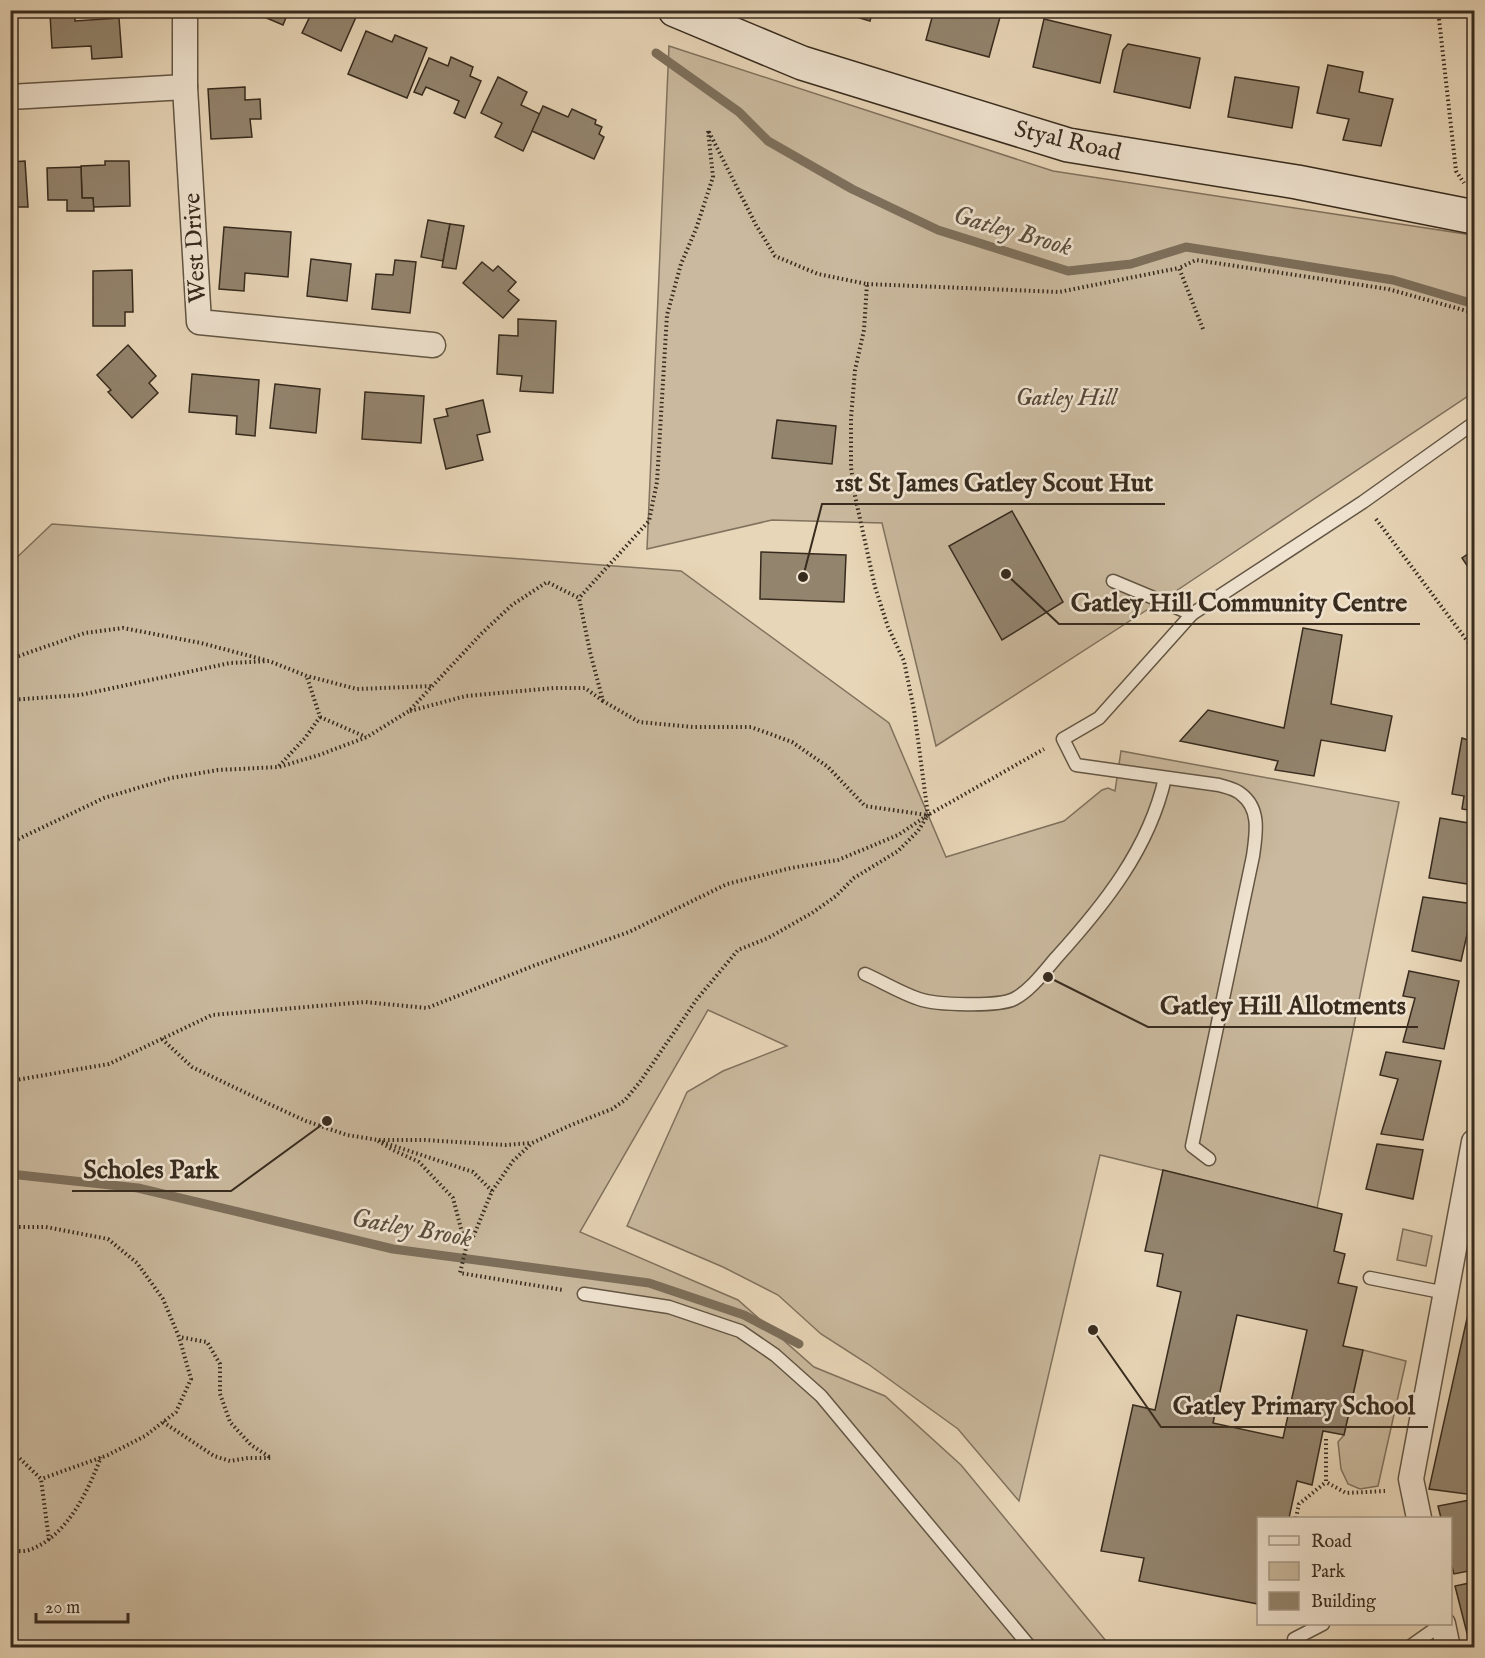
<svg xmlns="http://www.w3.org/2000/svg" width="1485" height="1658" viewBox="0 0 1485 1658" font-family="'IM FELL English',serif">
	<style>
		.green { fill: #cab99e; stroke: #80725e; stroke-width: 1.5 }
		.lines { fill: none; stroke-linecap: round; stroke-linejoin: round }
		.stream { stroke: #7d6f5b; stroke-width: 9 }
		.building { fill: #93846e; stroke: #372b1e; stroke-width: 1.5; fill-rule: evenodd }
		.lane-casing { stroke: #635644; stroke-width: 15 }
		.street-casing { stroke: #635644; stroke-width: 27 }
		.secondary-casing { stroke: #372b1e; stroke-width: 36 }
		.path { stroke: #372b1e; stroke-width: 4; stroke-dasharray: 1.5 3; stroke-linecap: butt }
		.lane { stroke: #f0e4d1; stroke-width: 12 }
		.street { stroke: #f0e4d1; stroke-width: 24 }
		.secondary { stroke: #f0e4d1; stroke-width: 33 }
		.labels { text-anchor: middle; stroke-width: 5; stroke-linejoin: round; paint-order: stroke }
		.street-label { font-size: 24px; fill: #372b1e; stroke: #f0e4d1 }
		.park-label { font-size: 24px; font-style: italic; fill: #544738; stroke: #f0e4d1 }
		.water-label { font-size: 26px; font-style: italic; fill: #5a4d3d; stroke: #f0e4d1 }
		.leader { fill: none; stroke: #372b1e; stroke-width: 2 }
		.callout-dot { fill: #372b1e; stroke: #f0e4d1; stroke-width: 2 }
		.callout-label { font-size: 26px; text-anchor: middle; font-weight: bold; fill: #372b1e; stroke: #f0e4d1; stroke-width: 5; stroke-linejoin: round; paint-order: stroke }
	</style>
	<rect width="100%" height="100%" fill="#e8d6b8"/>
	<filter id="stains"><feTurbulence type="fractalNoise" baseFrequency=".00333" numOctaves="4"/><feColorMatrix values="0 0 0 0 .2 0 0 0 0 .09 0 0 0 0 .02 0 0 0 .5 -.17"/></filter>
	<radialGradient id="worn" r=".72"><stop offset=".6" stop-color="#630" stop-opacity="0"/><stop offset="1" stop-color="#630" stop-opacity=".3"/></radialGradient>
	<g class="green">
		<polygon points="669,46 1053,171 1472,235 1474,240 1474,392 1170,595 936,746 882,523 772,520 647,549"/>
		<polygon points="52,524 681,571 889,723 946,857 1064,821 1102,790 1108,788 1115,791 1121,751 1399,802 1317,1208 1100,1155 1019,1501 958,1429 868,1364 821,1334 778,1295 723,1267 627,1226 687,1092 723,1071 787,1046 708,1010 580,1232 738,1300 814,1367 885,1396 961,1465 1111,1647 11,1648 10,564"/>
		<polygon points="1403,1229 1432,1236 1426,1266 1397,1260"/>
		<polygon points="1363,1350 1406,1361 1378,1486 1360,1489 1348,1484 1341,1469 1338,1442 1344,1435"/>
	</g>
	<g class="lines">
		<g class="stream">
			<polyline points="656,53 739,112 768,141 852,189 938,230 1068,271 1131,264 1186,247 1393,280 1474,304"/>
			<polyline points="10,1174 138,1188 393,1249 649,1283 744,1315 799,1344"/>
		</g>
	</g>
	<g class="building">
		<polygon points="248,10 289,10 283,25"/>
		<polygon points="313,10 321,10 330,14 332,10 341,10 356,17 341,51 302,33"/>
		<polygon points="855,10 873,10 870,21 853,16"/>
		<polygon points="934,10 1002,10 989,57 926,40"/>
		<polygon points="75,13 75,21 119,18 122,57 92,59 91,46 52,48 50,14"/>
		<polygon points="1044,19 1111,35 1100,83 1033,67"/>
		<polygon points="366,31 392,42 395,35 427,48 407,98 348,74"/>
		<polygon points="1128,44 1200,58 1190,108 1114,92 1123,50"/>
		<polygon points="451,57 473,67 470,76 481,81 465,118 454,113 459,101 426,87 422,95 414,92 429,58 448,66"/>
		<polygon points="1328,65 1363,72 1359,92 1393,99 1381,146 1343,140 1349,119 1317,113"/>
		<polygon points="498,77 527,92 521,105 540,114 523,151 495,137 502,123 481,113"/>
		<polygon points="1235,77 1299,87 1292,128 1228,117"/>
		<polygon points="245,87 245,100 260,99 261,119 250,119 252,137 211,139 208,89"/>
		<polygon points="543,106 568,117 572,109 596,120 595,124 602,127 599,134 604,137 594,159 532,131"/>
		<polygon points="25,161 28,207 10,207 10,162"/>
		<polygon points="105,161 129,161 130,206 93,207 93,198 82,198 81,166 105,165"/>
		<polygon points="81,167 82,198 93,198 94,211 67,211 67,200 48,200 47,168"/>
		<polygon points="428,220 450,224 443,261 421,257"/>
		<polygon points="450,224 464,226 456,269 442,267"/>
		<polygon points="224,227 291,232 288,277 245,273 244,291 219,289"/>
		<polygon points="311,259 351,264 347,301 307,296"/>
		<polygon points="395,260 416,262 410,313 372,309 376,274 393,275"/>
		<polygon points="482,262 493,271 498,266 516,282 508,291 519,300 503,318 463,283"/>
		<polygon points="132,270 133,312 125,312 125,326 93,326 93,271"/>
		<polygon points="518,319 556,321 553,393 520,391 522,376 497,374 499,335 518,336"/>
		<polygon points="128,345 156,376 149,383 158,393 132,418 108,392 111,390 97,375"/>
		<polygon points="192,374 259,380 255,436 236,434 237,416 189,412"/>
		<polygon points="275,384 320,389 316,433 270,428"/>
		<polygon points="365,392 424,396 421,443 362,439"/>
		<polygon points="483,400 490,432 477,435 483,460 446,469 434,419 448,416 446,409"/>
		<polygon points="777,420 836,426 832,464 772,458"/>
		<polygon points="1012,511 1063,602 1002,640 949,546"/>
		<polygon points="1474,550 1474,576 1462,558"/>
		<polygon points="761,552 846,555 844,602 760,599"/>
		<polygon points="1303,628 1342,635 1331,704 1392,716 1385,751 1321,740 1314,776 1275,770 1278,761 1180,741 1208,710 1284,728"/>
		<polygon points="1462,738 1474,742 1474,811 1462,809 1464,796 1452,794"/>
		<polygon points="1440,818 1474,824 1474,885 1429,878"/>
		<polygon points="1423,897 1474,904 1461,961 1412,951"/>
		<polygon points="1409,971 1459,981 1444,1049 1403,1042 1415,998 1403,996"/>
		<polygon points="1386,1052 1441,1061 1423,1140 1381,1134 1398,1079 1380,1075"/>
		<polygon points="1377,1144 1423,1150 1413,1199 1366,1189"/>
		<path d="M 1163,1170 L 1342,1214 L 1334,1251 L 1345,1254 L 1338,1283 L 1357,1287 L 1343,1346 L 1363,1350 L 1344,1435 L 1323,1431 L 1312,1485 L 1297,1481 L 1289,1518 L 1258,1518 L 1258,1604 L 1139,1581 L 1144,1558 L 1101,1551 L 1133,1405 L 1155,1410 L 1181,1292 L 1157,1286 L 1163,1254 L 1145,1251 ZM 1237,1315 L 1307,1330 L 1283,1438 L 1213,1423 Z"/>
		<polygon points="1470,1305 1474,1306 1474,1495 1429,1489"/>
		<polygon points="1470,1500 1471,1512 1474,1512 1474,1570 1454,1574 1450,1560 1450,1518 1441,1518 1438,1506"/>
		<polygon points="1474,1582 1474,1644 1470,1645 1455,1586"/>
	</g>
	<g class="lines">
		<g class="lane-casing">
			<g id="lane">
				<polyline points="1113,581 1192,614"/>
				<path d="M 865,974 C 883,982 901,993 919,999 C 936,1005 998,1007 1014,999 C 1030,991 1044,972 1056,958 C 1104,905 1149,849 1165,778"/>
				<path d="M 1209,1159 L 1192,1146 L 1253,856 C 1256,834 1261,809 1241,794 C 1236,789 1226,787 1219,785 L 1076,765 L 1063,739 L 1099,718 L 1192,614 L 1363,502 L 1474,423"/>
				<polyline points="1370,1278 1446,1293"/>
				<polyline points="584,1294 669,1307 740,1331 775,1355 821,1396 1031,1648"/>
				<polyline points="1294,1639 1323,1624"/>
				<polyline points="1408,1648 1442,1624"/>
			</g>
		</g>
		<g class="street-casing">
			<g id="street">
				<polyline points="185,10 185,87 199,322 433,345"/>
				<polyline points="10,97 185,87"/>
				<polyline points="1419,1518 1411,1479 1474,1142"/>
				<polyline points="1443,1624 1448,1648"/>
			</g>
		</g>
		<g class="secondary-casing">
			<polyline id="secondary" points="675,10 802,63 1068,145 1297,182 1474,217"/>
		</g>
		<g class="path">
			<polyline points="1438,10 1456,171 1464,183"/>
			<polyline points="867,284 1059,292 1179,268"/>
			<polyline points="1203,329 1179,268 1196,260 1388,289 1474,313"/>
			<polyline points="1376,519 1474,650"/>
			<polyline points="10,659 85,633 123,628 201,643 265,660"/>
			<polyline points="10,700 80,695 230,663 269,661 307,676 357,689 433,686"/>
			<polyline points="410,711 466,696 554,688 585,688 603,701"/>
			<polyline points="320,717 366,737"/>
			<polyline points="279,766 305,738 320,717 307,677"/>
			<polyline points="10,843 104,798 171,778 218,770 279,767 319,755 367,737 409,711 482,633 512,605 547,582 579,598 590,652 603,701 639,722 693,727 751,727 792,742 828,767 865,806 927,815"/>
			<polyline points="162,1039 192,1067 269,1104 306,1121 347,1135 378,1140 425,1140 505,1145 531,1143"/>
			<polyline points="10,1081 109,1064 212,1015 365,1002 427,1008 533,966 629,932 727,884 791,868 838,860 898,835 928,815 1044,749"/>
			<polyline points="378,1141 393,1150 419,1162 453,1198 466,1248 460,1273 563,1290"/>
			<polyline points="382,1142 473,1172 492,1191"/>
			<polyline points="10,1227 46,1227 108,1239 137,1263 163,1299 179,1337 191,1379 176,1412 145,1436 108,1455 41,1479"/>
			<polyline points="466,1248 474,1235 492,1191 513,1161 532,1143 571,1125 612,1109 625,1100 640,1082 697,999 738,950 768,938 812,913 836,896 854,878 898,851 918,831 928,815 914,710 904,661 888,627 875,587 855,496 851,467 851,418 855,370 864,330 867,284 818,274 775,256 756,225 708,130 713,177 696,229 681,264 667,315 657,482 649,521 579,598"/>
			<polyline points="163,1422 214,1456 230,1461 248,1458 271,1458 251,1445 230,1422 220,1394 220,1364 207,1342 179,1337"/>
			<polyline points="1326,1439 1326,1482 1346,1493 1385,1491"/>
			<polyline points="10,1449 41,1479 49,1540"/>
			<polyline points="1296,1518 1299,1504 1326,1482"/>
			<path d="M 10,1550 C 16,1551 23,1552 29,1550 C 67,1537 88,1491 101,1457"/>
		</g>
		<use href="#lane" class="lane"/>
		<use href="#street" class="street"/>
		<use href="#secondary" class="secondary"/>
	</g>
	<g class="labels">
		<g class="street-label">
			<text transform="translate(1068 140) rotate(13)" y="8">Styal Road</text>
			<text transform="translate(194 248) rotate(-93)" y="8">West Drive</text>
		</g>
		<g class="park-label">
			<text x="1066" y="405">Gatley Hill</text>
		</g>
		<g class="water-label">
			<text transform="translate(1013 230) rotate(16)" y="9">Gatley Brook</text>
			<text transform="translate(412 1227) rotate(10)" y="9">Gatley Brook</text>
		</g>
	</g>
	<path class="leader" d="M803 577L822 504H1165M1006 574L1059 624H1420M1048 977L1148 1027H1418M327 1121L231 1191H72M1093 1330L1161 1427H1428"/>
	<g class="callout-dot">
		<circle cx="803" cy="577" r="6"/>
		<circle cx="1006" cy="574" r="6"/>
		<circle cx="1048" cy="977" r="6"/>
		<circle cx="327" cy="1121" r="6"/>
		<circle cx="1093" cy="1330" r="6"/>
	</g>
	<g class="callout-label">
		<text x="994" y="491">1st St James Gatley Scout Hut</text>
		<text x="1239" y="611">Gatley Hill Community Centre</text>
		<text x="1283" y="1014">Gatley Hill Allotments</text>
		<text x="151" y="1178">Scholes Park</text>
		<text x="1294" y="1414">Gatley Primary School</text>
	</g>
	<rect width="1485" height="1658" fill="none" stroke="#e8d6b8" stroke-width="36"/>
	<rect x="12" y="12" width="1461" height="1634" fill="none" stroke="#372b1e" stroke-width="3"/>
	<rect x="18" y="18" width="1449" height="1622" fill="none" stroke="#372b1e" stroke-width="1.5"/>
	<rect x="1257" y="1517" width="195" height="108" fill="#f0e4d1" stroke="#a69a89" stroke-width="1.5"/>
	<rect x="1269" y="1536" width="30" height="9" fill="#f0e4d1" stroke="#a69a89" stroke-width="1.5"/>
	<text x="1311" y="1547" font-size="18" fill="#372b1e">Road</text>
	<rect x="1269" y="1562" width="30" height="18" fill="#cab99e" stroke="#a69a89" stroke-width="1.5"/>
	<text x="1311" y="1577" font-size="18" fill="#372b1e">Park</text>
	<rect x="1269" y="1592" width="30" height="18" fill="#93846e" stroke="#a69a89" stroke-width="1.5"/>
	<text x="1311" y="1607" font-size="18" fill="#372b1e">Building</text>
	<path d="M36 1613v9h92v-9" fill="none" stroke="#372b1e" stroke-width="3"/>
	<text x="45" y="1613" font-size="18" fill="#372b1e" stroke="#f0e4d1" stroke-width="4.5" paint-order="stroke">20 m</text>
	<rect width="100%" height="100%" filter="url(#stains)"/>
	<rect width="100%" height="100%" fill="url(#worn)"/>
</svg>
